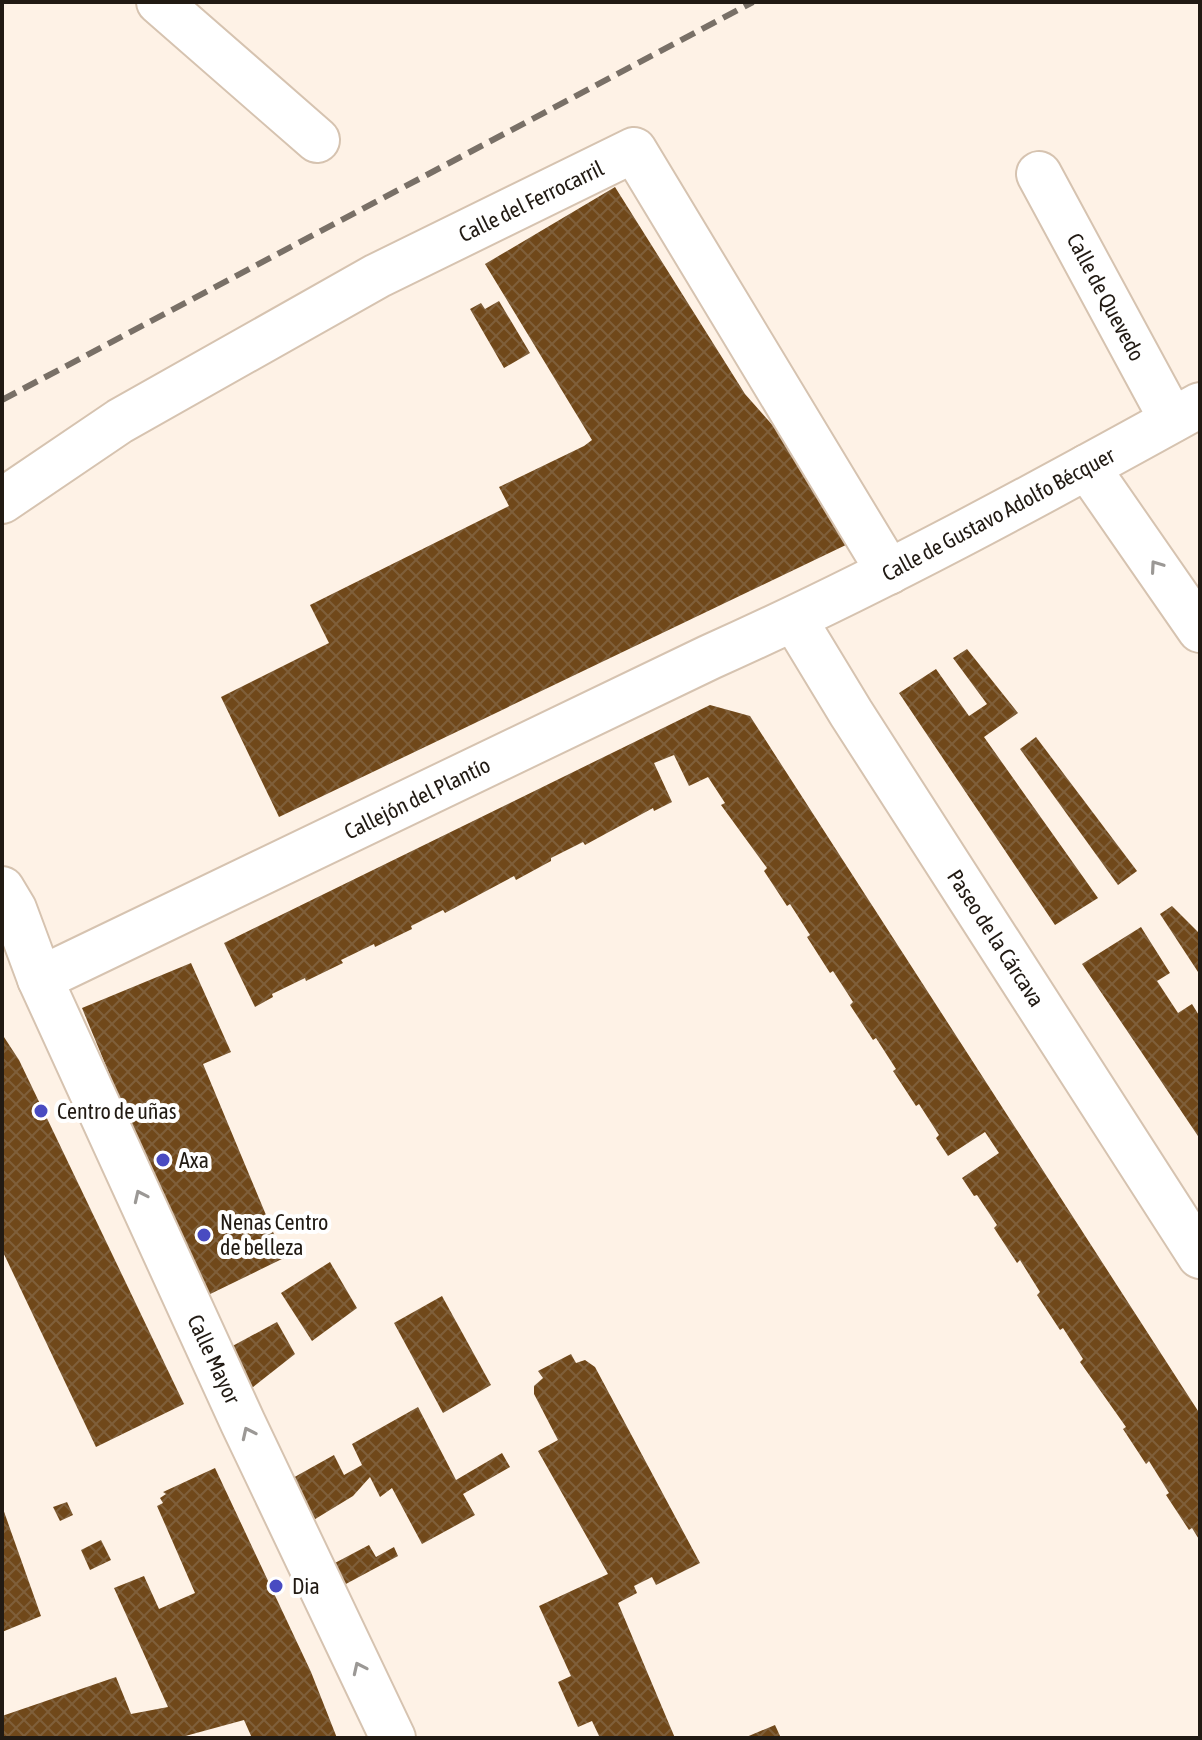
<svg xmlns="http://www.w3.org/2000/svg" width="1202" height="1740" viewBox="0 0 1202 1740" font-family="'Asap Condensed',sans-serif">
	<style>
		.building { fill: url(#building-cross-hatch) }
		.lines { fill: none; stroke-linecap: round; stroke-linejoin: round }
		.street-casing { stroke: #d6c3b0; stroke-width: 48 }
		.secondary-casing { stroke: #d6c3b0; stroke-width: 48 }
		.street { stroke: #fff; stroke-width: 44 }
		.secondary { stroke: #fff; stroke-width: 44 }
		.rail { stroke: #797067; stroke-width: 6; stroke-dasharray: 16 8; stroke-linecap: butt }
		.oneway { stroke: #9b9895 }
		.poi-dot { fill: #494bc1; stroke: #fff; stroke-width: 3 }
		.labels { text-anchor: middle; stroke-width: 8; stroke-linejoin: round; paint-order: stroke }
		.street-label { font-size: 22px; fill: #211a13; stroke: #fff }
		.poi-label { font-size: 22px; fill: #211a13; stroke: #fff; text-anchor: start }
	</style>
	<defs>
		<pattern id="building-cross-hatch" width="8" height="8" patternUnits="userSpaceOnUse" patternTransform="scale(2)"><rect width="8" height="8" fill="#70481a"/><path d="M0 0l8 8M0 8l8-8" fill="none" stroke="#7f5f3a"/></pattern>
	</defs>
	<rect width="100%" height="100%" fill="#fef2e6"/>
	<g class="building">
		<polygon points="615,187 745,394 783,437 850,543 279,817 221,697 329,643 310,605 509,506 499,487 584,446 592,440 485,264"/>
		<polygon points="499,301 530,353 504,368 470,309 481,303 485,309"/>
		<polygon points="967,649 1018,713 984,737 1098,898 1055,925 899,693 936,669 969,716 987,704 953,658"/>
		<polygon points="710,705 750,716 1200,1414 1200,1541 1192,1528 1189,1530 1166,1495 1169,1493 1149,1461 1146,1464 1123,1429 1126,1427 1080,1362 1083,1359 1063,1328 1060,1330 1037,1295 1040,1292 1020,1260 1017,1263 994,1228 997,1225 977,1195 974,1196 962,1178 999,1153 985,1132 948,1156 936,1138 939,1135 919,1104 916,1106 893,1071 896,1069 876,1038 873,1040 850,1005 853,1002 833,971 830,973 807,937 810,935 790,904 787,906 764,871 767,868 721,805 725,803 708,777 689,786 674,755 654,763 672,802 654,811 653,808 585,845 583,842 551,858 551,861 516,880 514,876 445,913 443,910 411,926 412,929 375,947 374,944 341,960 343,963 306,981 305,978 272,994 273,997 255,1007 224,943"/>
		<polygon points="1036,737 1137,871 1118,885 1020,749"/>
		<polygon points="1172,906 1200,934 1200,975 1160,914"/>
		<polygon points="1141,927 1170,973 1157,981 1178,1013 1192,1004 1200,1017 1200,1139 1082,964"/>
		<polygon points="191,963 231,1052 203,1064 284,1258 202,1298 82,1008"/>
		<polygon points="2,1034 19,1060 184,1404 96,1447 2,1250"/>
		<polygon points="330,1262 357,1308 312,1341 281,1293"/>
		<polygon points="442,1296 491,1385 443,1413 394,1323"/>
		<polygon points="277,1322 295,1354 248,1391 227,1349"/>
		<polygon points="571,1354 576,1363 585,1360 595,1367 700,1563 656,1585 652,1577 634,1586 637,1593 618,1603 675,1738 600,1738 592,1721 578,1727 558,1682 571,1676 539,1606 608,1574 538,1451 558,1440 534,1394 534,1386 543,1378 538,1371"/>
		<polygon points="418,1407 456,1480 502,1453 510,1467 463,1494 475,1515 422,1544 392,1488 380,1497 370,1477 353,1496 312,1521 291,1479 334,1455 344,1475 362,1465 352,1444"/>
		<polygon points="215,1468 311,1672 337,1738 252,1738 244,1720 178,1738 2,1738 2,1716 116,1677 131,1714 168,1707 114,1588 144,1576 159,1609 195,1593 157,1506 163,1503 160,1498 166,1494 163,1492"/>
		<polygon points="67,1502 73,1515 60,1521 53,1507"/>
		<polygon points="2,1506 41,1616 2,1632"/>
		<polygon points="101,1540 111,1560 90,1570 81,1550"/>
		<polygon points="369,1545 376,1557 394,1547 398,1556 344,1585 333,1564"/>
		<polygon points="775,1725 781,1738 744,1738"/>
	</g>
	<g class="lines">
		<g class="street-casing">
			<g id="street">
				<polyline points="159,2 317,140"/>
				<polyline points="1039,174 1172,420"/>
				<polyline points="1087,467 1200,630"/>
				<polyline points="2,501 120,421 377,276 634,150 889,572"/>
				<polyline points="794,619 851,713 1200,1256"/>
				<path d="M 40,979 L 710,657 C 878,582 1039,494 1200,405"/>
			</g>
		</g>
		<g class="secondary-casing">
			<polyline id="secondary" points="2,889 14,909 40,979 243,1423 393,1738"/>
		</g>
		<use href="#street" class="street"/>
		<use href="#secondary" class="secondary"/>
		<polyline class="rail" points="2,400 753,2"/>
	</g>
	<defs><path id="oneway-chevron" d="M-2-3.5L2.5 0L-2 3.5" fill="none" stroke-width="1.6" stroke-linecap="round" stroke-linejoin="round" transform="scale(2)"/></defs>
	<g class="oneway">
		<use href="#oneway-chevron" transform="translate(1156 566) rotate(-125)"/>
		<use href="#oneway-chevron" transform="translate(140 1196) rotate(-115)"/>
		<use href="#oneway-chevron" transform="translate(248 1433) rotate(-115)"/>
		<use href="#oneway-chevron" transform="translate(359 1668) rotate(-115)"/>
	</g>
	<g class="poi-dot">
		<circle cx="41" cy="1111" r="8"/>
		<circle cx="163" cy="1160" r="8"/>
		<circle cx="204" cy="1235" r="8"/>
		<circle cx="276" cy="1586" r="8"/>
	</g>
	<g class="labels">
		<g class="street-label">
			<text transform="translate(531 201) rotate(-26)" y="8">Calle del Ferrocarril</text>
			<text transform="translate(1106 297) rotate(62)" y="8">Calle de Quevedo</text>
			<text transform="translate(998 514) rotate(-28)" y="8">Calle de Gustavo Adolfo Bécquer</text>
			<text transform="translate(417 798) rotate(-26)" y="8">Callejón del Plantío</text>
			<text transform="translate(996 938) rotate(57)" y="8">Paseo de la Cárcava</text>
			<text transform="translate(214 1359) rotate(65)" y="8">Calle Mayor</text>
		</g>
		<g class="poi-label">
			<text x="57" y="1119">Centro de uñas</text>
			<text x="179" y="1168">Axa</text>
			<text x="220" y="1230">Nenas Centro<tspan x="220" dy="25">de belleza</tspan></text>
			<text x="292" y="1594">Dia</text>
		</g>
	</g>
	<rect width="1202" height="1740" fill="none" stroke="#211a13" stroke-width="8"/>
</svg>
